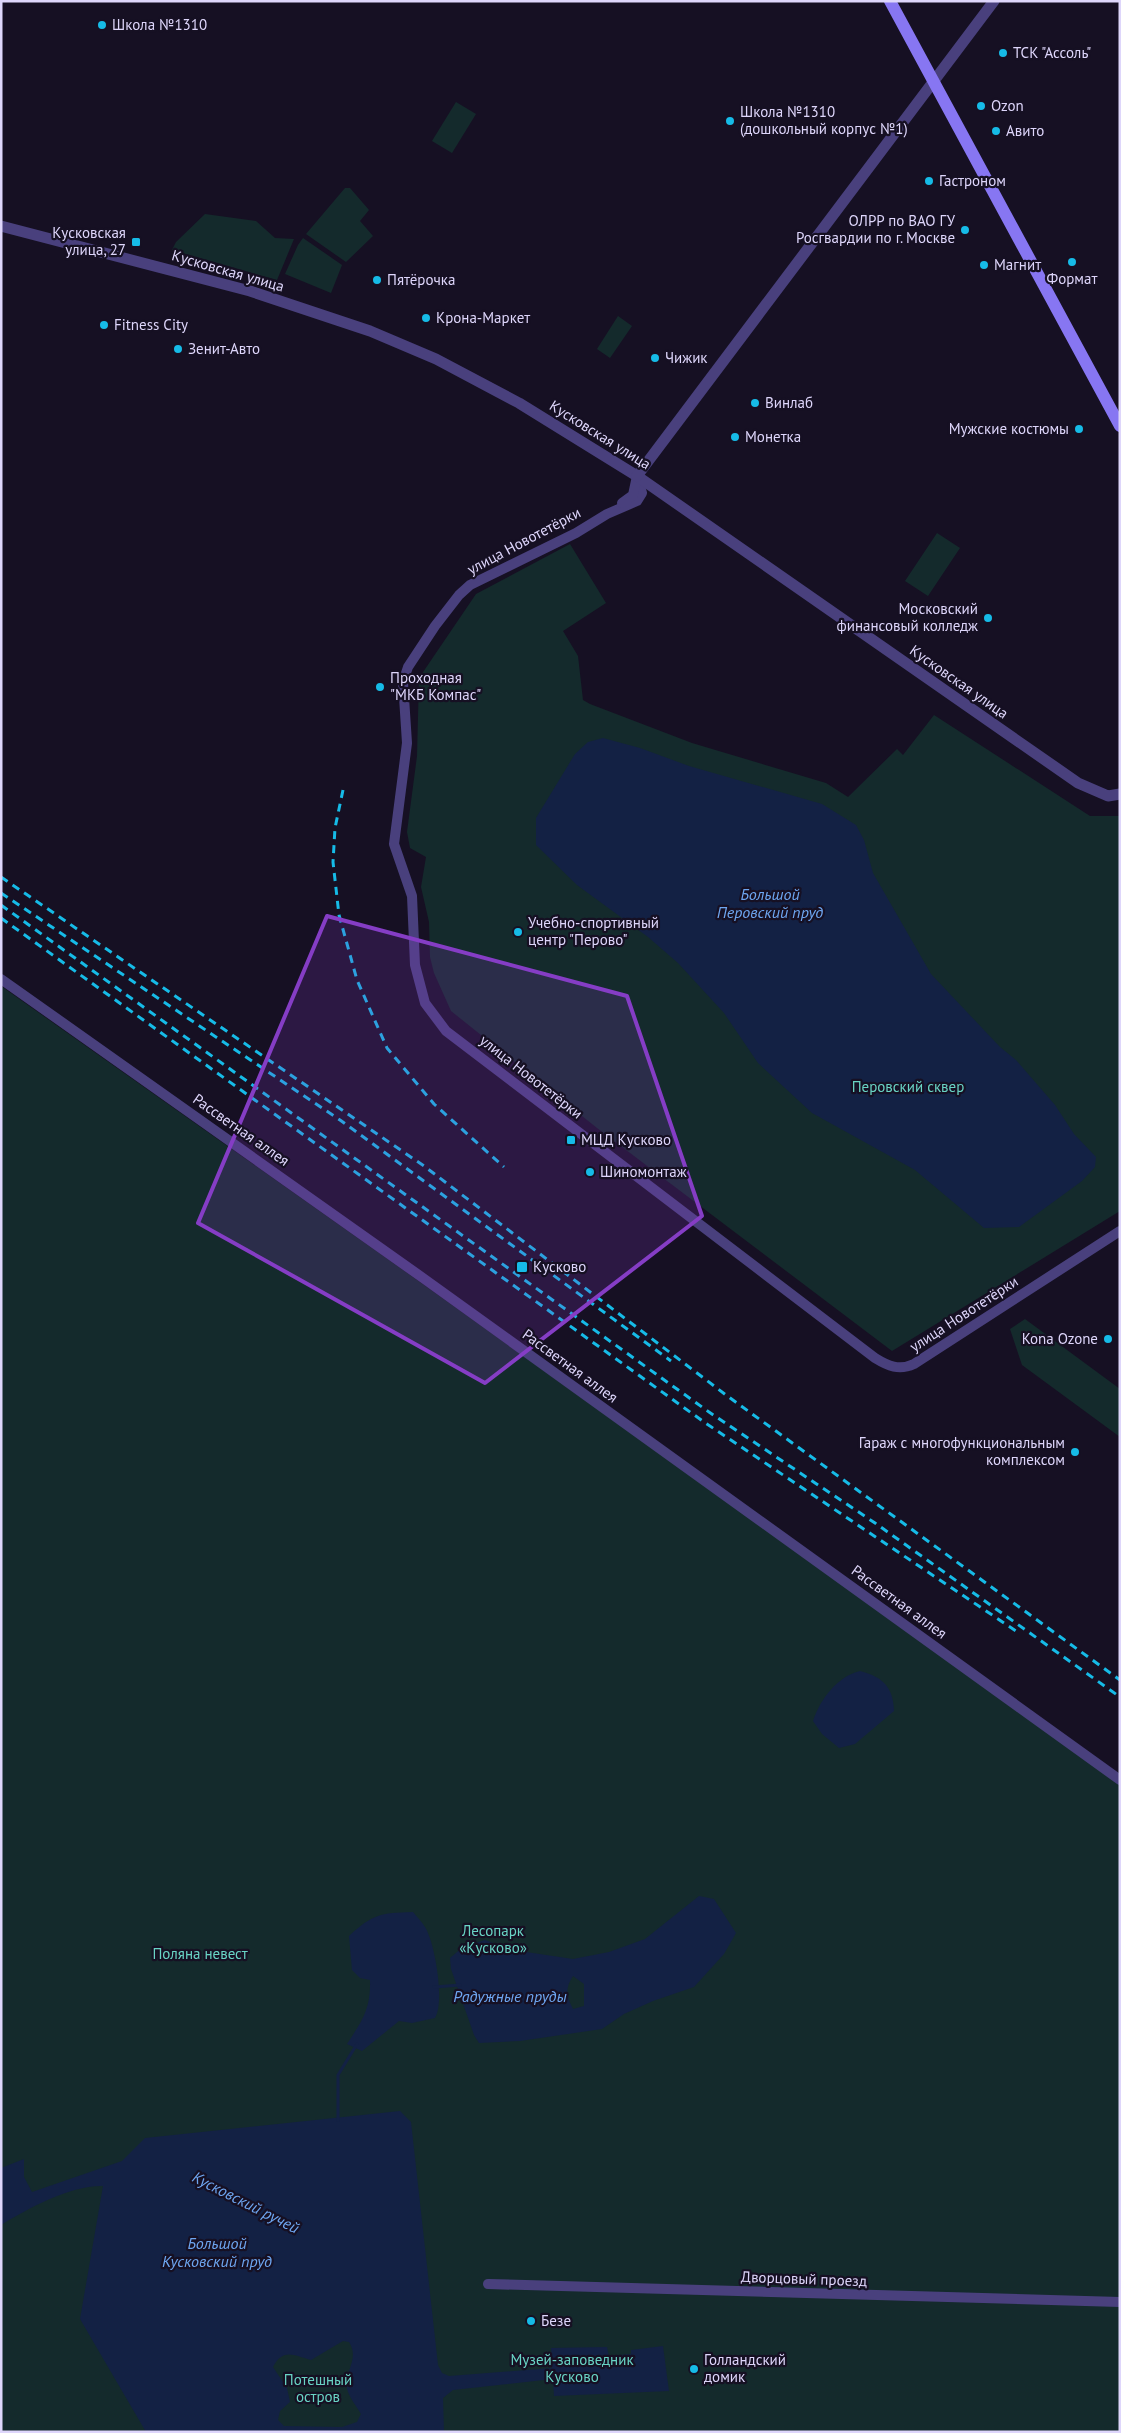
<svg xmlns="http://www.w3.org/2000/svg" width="1121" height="2433" viewBox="0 0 1121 2433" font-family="'PT Sans',sans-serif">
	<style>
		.green { fill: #142a2c }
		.water { fill: #132144; fill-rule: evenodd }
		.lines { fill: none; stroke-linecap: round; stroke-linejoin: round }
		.stream { stroke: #132144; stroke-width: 3 }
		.minor { stroke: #49407d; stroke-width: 10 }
		.tertiary { stroke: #49407d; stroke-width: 11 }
		.secondary { stroke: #8776f2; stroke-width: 12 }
		.rail { stroke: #16bbe7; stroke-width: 3; stroke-dasharray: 8 6; stroke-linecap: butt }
		.marked { fill: #853dc5; fill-opacity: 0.2; stroke: #853dc5; stroke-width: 4; stroke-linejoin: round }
		.poi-dot { fill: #16bbe7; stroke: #161023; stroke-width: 2 }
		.labels { text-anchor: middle; stroke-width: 4.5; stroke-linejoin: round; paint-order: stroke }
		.poi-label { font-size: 15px; fill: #ded6fb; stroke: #161023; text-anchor: start }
		.street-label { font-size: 15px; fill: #ded6fb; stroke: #161023 }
		.park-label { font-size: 15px; fill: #69d4c5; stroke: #161023 }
		.water-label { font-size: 16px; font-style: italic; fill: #6ea6f1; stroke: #161023 }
	</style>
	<rect width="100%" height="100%" fill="#161023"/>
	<g class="green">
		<polygon points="456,102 476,114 452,153 432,141"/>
		<polygon points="345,188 350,188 369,210 360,221 373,236 346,262 306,234"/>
		<polygon points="205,214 256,221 275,238 294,239 277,280 172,250 176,242"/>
		<polygon points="303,238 342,265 331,293 285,274 298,245"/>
		<polygon points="618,316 632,326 610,358 597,349"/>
		<polygon points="937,533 960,548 928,596 905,581"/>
		<polygon points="570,544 606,603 563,631 578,656 583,700 590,704 692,743 826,783 848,797 897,749 903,755 934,715 1090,816 1120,816 1120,1211 892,1351 597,1128 466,1023 451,1011 434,973 430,957 429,922 421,887 426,857 410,848 407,832 417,756 419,678 476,594"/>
		<polygon points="1,986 403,1270 1120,1783 1120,2432 1,2432"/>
		<polygon points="1025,1319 1120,1389 1120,1437 1022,1365 1010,1329"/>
	</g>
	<g class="water">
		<polygon points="603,738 640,748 689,766 822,804 856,825 864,840 873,873 931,974 1000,1047 1016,1060 1055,1105 1074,1134 1096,1157 1095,1167 1082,1181 1019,1227 984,1228 915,1170 812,1113 758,1063 724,1013 678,963 648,937 577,885 536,845 536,818 575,754 588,742"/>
		<path d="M 860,1671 C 883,1677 893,1687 894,1711 L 855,1744 L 839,1748 L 822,1734 L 813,1721 C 820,1699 838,1676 860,1671 Z"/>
		<path d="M 699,1896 L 714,1899 L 736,1933 L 724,1954 L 694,1987 L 653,2001 L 624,2014 L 602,2029 L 520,2041 L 479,2043 L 474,2035 L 451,1969 L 450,1958 L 463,1947 L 485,1940 L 513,1950 L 573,1959 L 609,1952 L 645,1939 ZM 573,1976 L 584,1984 L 584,2006 L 573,2009 C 566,1996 565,1988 573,1976 Z"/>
		<path d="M 413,1912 C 417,1917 422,1922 425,1927 C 435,1943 445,2002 435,2018 L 412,2023 L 399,2021 L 362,2051 L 347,2044 C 362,2021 371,2009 370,1980 L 360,1978 L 352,1970 L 349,1936 C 373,1914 380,1913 413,1912 Z"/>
		<path d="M 400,2111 L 411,2122 L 438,2365 L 442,2373 L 449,2376 L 552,2368 L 551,2348 L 607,2347 L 609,2356 L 631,2354 L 631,2350 L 663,2346 L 669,2391 L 554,2396 L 553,2379 L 453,2390 L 443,2398 L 444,2432 L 146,2432 L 80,2319 L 103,2186 C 71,2185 29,2208 1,2225 L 1,2168 L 24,2159 L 24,2177 L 32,2192 L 122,2161 L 145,2138 ZM 343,2341 L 349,2342 C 360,2359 344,2371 347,2389 C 349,2397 357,2407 361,2414 L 357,2422 L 342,2427 L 284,2426 L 278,2420 L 280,2411 L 290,2402 L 287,2388 L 273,2367 C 283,2348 293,2355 311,2360 Z"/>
	</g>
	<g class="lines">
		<g class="stream">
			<polyline points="434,1987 460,1985"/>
			<polyline points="338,2120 338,2075 357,2044"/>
		</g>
		<g class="minor">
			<path d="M 637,476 L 642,493 L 637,501 L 607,514 L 576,533 L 470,585 L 459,595 L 435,626 L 408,667 L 403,682 L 407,743 L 394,844 L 412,896 L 415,965 L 425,1003 L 446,1031 L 875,1358 C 888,1366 899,1371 914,1364 L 1120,1231"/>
			<polyline points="622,503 633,495 637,476"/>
			<polyline points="1,979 423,1278 1120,1780"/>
			<polyline points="488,2284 1120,2302"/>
		</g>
		<g class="tertiary">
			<polyline points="1,226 250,291 370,331 436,359 519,403 637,476 1078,783 1108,796 1120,794"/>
			<polyline points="637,476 994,1"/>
		</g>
		<polyline class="secondary" points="890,1 1120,426"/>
		<g class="rail">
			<polyline points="343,790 335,828 333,862 339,915 357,980 387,1048 434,1104 504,1167"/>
			<polyline points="1,877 424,1166 726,1395 1120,1680"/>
			<polyline points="1,893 340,1120 671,1361"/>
			<polyline points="1,905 709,1412 875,1523 1120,1697"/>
			<polyline points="1,918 704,1422 1016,1631"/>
		</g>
	</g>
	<path class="marked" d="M 327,916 L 627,996 L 702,1216 L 485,1383 L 198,1223 Z"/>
	<g class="poi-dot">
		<circle cx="102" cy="25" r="5"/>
		<circle cx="1003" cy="53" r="5"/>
		<circle cx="981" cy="106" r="5"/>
		<circle cx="730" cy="121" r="5"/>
		<circle cx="996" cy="131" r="5"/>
		<circle cx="929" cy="181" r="5"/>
		<circle cx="965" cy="230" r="5"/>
		<rect x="131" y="237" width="10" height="10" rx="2.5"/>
		<circle cx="1072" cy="262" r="5"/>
		<circle cx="984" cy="265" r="5"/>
		<circle cx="377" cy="280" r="5"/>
		<circle cx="426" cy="318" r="5"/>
		<circle cx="104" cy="325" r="5"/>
		<circle cx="178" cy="349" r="5"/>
		<circle cx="655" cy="358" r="5"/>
		<circle cx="755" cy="403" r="5"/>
		<circle cx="1079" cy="429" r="5"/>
		<circle cx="735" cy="437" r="5"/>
		<circle cx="988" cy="618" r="5"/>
		<circle cx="380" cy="687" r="5"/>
		<circle cx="518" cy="932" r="5"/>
		<rect x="566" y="1135" width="10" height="10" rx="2.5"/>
		<circle cx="590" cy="1172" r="5"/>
		<rect x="516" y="1261" width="12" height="12" rx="2.5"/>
		<circle cx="1108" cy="1339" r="5"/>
		<circle cx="1075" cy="1452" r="5"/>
		<circle cx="531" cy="2321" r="5"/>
		<circle cx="694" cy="2369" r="5"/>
	</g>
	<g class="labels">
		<g class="poi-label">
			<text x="112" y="30">Школа №1310</text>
			<text x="1013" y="58">ТСК "Ассоль"</text>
			<text x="991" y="111">Ozon</text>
			<text x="740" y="117">Школа №1310<tspan x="740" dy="17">(дошкольный корпус №1)</tspan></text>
			<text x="1006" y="136">Авито</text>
			<text x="939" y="186">Гастроном</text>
			<text x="955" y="226" text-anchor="end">ОЛРР по ВАО ГУ<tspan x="955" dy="17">Росгвардии по г. Москве</tspan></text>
			<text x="126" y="238" text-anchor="end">Кусковская<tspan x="126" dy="17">улица, 27</tspan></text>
			<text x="994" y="270">Магнит</text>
			<text x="1072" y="284" text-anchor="middle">Формат</text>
			<text x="387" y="285">Пятёрочка</text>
			<text x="436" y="323">Крона-Маркет</text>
			<text x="114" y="330">Fitness City</text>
			<text x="188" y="354">Зенит-Авто</text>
			<text x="665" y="363">Чижик</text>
			<text x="765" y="408">Винлаб</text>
			<text x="1069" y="434" text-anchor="end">Мужские костюмы</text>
			<text x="745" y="442">Монетка</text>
			<text x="978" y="614" text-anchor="end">Московский<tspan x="978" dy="17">финансовый колледж</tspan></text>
			<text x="390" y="683">Проходная<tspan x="390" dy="17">"МКБ Компас"</tspan></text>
			<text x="528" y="928">Учебно-спортивный<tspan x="528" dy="17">центр "Перово"</tspan></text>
			<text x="581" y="1145">МЦД Кусково</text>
			<text x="600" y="1177">Шиномонтаж</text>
			<text x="533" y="1272">Кусково</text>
			<text x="1098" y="1344" text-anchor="end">Kona Ozone</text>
			<text x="1065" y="1448" text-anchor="end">Гараж с многофункциональным<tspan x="1065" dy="17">комплексом</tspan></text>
			<text x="541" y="2326">Безе</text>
			<text x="704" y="2365">Голландский<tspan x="704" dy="17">домик</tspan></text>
		</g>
		<g class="street-label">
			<text transform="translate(228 271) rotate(16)" y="5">Кусковская улица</text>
			<text transform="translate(600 435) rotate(32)" y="5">Кусковская улица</text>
			<text transform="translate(524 541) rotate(-28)" y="5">улица Новотетёрки</text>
			<text transform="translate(959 682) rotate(35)" y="5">Кусковская улица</text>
			<text transform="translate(531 1077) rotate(38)" y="5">улица Новотетёрки</text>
			<text transform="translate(241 1130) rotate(35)" y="5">Рассветная аллея</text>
			<text transform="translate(964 1314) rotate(-33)" y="5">улица Новотетёрки</text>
			<text transform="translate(570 1366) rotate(36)" y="5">Рассветная аллея</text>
			<text transform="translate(899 1602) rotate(36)" y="5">Рассветная аллея</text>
			<text transform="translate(804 2279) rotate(2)" y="5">Дворцовый проезд</text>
		</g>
		<g class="park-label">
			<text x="908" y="1092">Перовский сквер</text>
			<text x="493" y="1936">Лесопарк<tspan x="493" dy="17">«Кусково»</tspan></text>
			<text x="200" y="1959">Поляна невест</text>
			<text x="572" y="2365">Музей-заповедник<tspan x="572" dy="17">Кусково</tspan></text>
			<text x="318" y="2385">Потешный<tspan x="318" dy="17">остров</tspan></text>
		</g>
		<g class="water-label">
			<text x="770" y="900">Большой<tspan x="770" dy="18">Перовский пруд</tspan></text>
			<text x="510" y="2002">Радужные пруды</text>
			<text transform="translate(246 2202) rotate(27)" y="6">Кусковский ручей</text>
			<text x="217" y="2249">Большой<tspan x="217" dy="18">Кусковский пруд</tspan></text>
		</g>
	</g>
	<rect width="1121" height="2433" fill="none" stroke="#ded6fb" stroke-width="5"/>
</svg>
